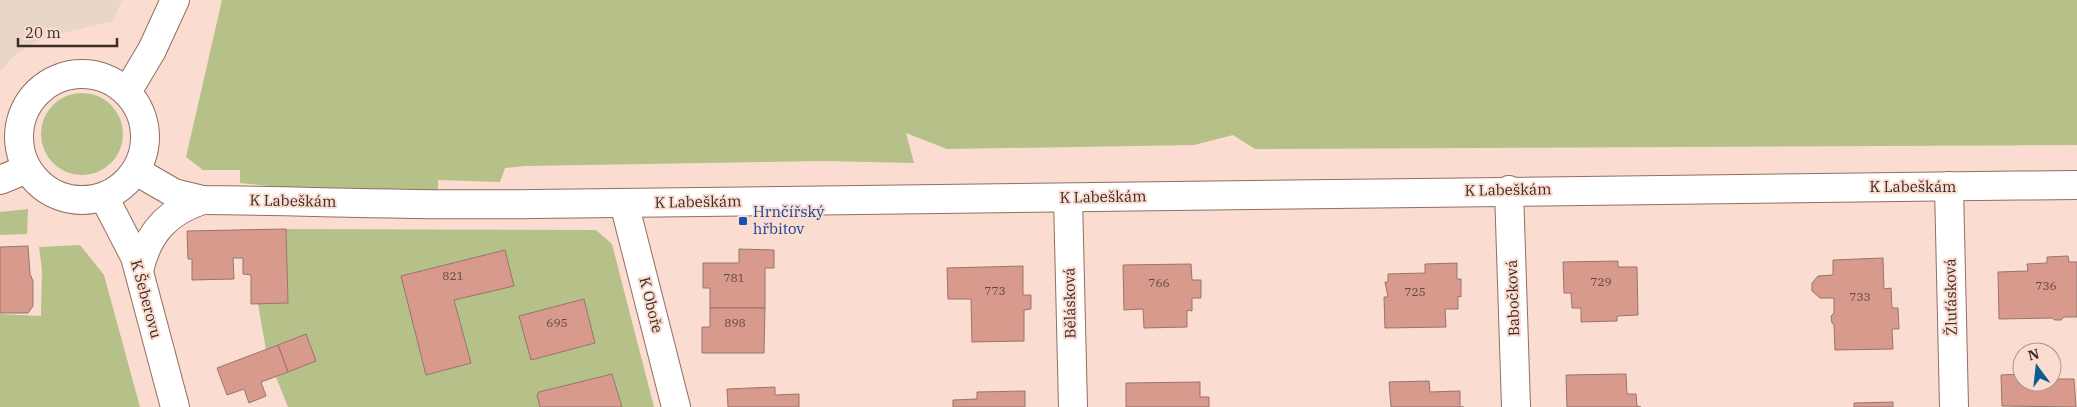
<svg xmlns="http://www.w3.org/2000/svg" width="2077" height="407" viewBox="0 0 2077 407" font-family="'IBM Plex Serif',serif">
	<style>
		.industrial { fill: #e9d6c6 }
		.green { fill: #b6c089 }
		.building { fill: #d89a8d; stroke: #99746c }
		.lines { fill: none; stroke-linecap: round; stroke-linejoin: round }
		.minor-casing { stroke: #916f61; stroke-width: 30 }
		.minor { stroke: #fff; stroke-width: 28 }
		.transit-dot { fill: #1a4fb4; stroke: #fbdcd0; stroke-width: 2 }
		.labels { text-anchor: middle; stroke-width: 4; stroke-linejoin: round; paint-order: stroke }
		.number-label { font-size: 12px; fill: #624840 }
		.street-label { font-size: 15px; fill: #3a2c26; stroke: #fbdcd0 }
		.transit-label { font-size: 15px; fill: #164399; stroke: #fbdcd0; text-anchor: start }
	</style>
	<rect width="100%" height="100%" fill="#fbdcd0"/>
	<polygon class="industrial" points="0,0 122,0 113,21 46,37 16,54 0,71"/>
	<g class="green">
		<polygon points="222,0 2077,0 2077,145 1255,149 1233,135 1194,145 947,149 906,133 914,163 825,161 525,166 505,168 500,182 438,180 438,191 290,188 240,183 240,170 203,170 186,157"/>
		<circle cx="82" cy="134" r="41"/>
		<polygon points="28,209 27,234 0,235 0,212"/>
		<polygon points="286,229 596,230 612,244 654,407 288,407 276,377 288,372 266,350 258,304 288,303"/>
		<polygon points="80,245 104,275 140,407 0,407 0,314 41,316 42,270 39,247"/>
	</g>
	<g class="building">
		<polygon points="286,229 288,303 251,304 251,275 243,274 243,258 233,258 234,279 192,280 192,259 188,259 187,231"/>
		<polygon points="28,246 30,274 33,281 33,306 28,313 0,313 0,247"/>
		<polygon points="739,249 774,250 774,268 765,268 765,308 710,308 710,288 703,288 703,263 739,263"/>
		<polygon points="505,250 514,286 454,300 471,363 426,375 401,276"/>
		<polygon points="2068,256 2069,262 2077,262 2077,317 2064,317 2061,320 2055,320 2052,318 1999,319 1998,272 2028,271 2027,264 2047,263 2047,257"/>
		<polygon points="1883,258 1884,289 1891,288 1892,308 1898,308 1899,329 1892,329 1893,349 1835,350 1834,325 1832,323 1831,316 1834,313 1834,298 1820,298 1812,291 1812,283 1818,276 1833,275 1833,260"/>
		<polygon points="1618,261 1618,267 1637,267 1638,315 1617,316 1617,321 1581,322 1581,308 1572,308 1571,293 1564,293 1563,262"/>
		<polygon points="1457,263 1457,279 1461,279 1461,297 1458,296 1458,309 1445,309 1446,327 1385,328 1384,297 1388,297 1385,282 1388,282 1388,274 1425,273 1425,264"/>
		<polygon points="1191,264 1192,280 1201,280 1201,298 1192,298 1192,311 1187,310 1187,327 1144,328 1143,309 1124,310 1123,265"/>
		<polygon points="1023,266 1023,295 1031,295 1031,309 1024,310 1024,341 972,342 971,299 948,299 947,268"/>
		<polygon points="584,299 595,343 531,360 519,316"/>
		<polygon points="710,308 765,308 764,353 702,353 702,327 710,327"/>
		<polygon points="306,334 316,361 288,372 278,345"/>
		<polygon points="278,345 288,372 261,382 266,396 249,403 244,389 227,395 217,368"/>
		<polygon points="2052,373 2056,373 2056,379 2074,379 2076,407 2002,406 2001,375 2022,374 2022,382 2052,382"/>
		<polygon points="612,374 622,407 540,407 537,395 539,392"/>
		<polygon points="1626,374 1627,394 1636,394 1637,406 1641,407 1567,407 1566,375"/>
		<polygon points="1429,381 1430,392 1460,391 1460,407 1464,407 1391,407 1389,382"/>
		<polygon points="1200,382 1200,397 1209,397 1209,407 1126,407 1126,383"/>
		<polygon points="775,387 775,395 799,394 799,407 728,407 727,389"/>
		<polygon points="1025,391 1025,407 953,407 953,400 977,399 977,392"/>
		<polygon points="1893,402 1893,407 1854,407 1854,403"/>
	</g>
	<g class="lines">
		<g class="minor-casing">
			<g id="minor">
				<circle cx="82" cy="137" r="63"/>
				<polyline points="127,92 152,50 175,0"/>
				<path d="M 136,171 L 174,193 L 203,200 C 313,201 423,206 533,204 C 1047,199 1562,190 2077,185"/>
				<polyline points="0,180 27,169"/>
				<polyline points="1949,186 1954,407"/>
				<polyline points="1509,190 1516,407"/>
				<polyline points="104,197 135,257 175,407"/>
				<polyline points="1068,198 1073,407"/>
				<polyline points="624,203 676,407"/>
				<path d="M 139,271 C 147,234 167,211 203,200"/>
			</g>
		</g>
		<use href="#minor" class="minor"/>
	</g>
	<rect class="transit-dot" x="738" y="216" width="10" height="10" rx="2.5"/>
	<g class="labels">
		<g class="number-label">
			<text x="453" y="280">821</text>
			<text x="734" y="282">781</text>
			<text x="1601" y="286">729</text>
			<text x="1159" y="287">766</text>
			<text x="2046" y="290">736</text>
			<text x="995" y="295">773</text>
			<text x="1415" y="296">725</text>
			<text x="1860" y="301">733</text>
			<text x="557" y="327">695</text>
			<text x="735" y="327">898</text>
		</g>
		<g class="street-label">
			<text x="1913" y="192">K Labeškám</text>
			<text transform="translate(1508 190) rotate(-1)" y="5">K Labeškám</text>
			<text transform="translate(1103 197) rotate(-1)" y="5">K Labeškám</text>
			<text transform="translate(293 201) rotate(1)" y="5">K Labeškám</text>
			<text transform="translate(698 202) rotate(-1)" y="5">K Labeškám</text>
			<text transform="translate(1951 297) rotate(-91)" y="5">Žluťásková</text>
			<text transform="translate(1513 298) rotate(-92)" y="5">Babočková</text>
			<text transform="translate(146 299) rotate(75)" y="5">K Šeberovu</text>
			<text transform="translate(1070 303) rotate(-91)" y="5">Bělásková</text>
			<text transform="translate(651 305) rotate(76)" y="5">K Oboře</text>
		</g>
		<g class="transit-label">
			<text x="753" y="217">Hrnčířský<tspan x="753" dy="17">hřbitov</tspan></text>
		</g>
	</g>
	<g transform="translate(2037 367) rotate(345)"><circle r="24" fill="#fbdcd0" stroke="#ae968c"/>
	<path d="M0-4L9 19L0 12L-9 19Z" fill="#095e8f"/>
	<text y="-8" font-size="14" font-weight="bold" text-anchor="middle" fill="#3a2c26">N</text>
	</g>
	<path d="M18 38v8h99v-8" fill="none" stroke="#3a2c26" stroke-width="2.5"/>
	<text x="25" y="38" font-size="15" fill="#3a2c26" stroke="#fbdcd0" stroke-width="4" paint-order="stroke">20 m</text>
</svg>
